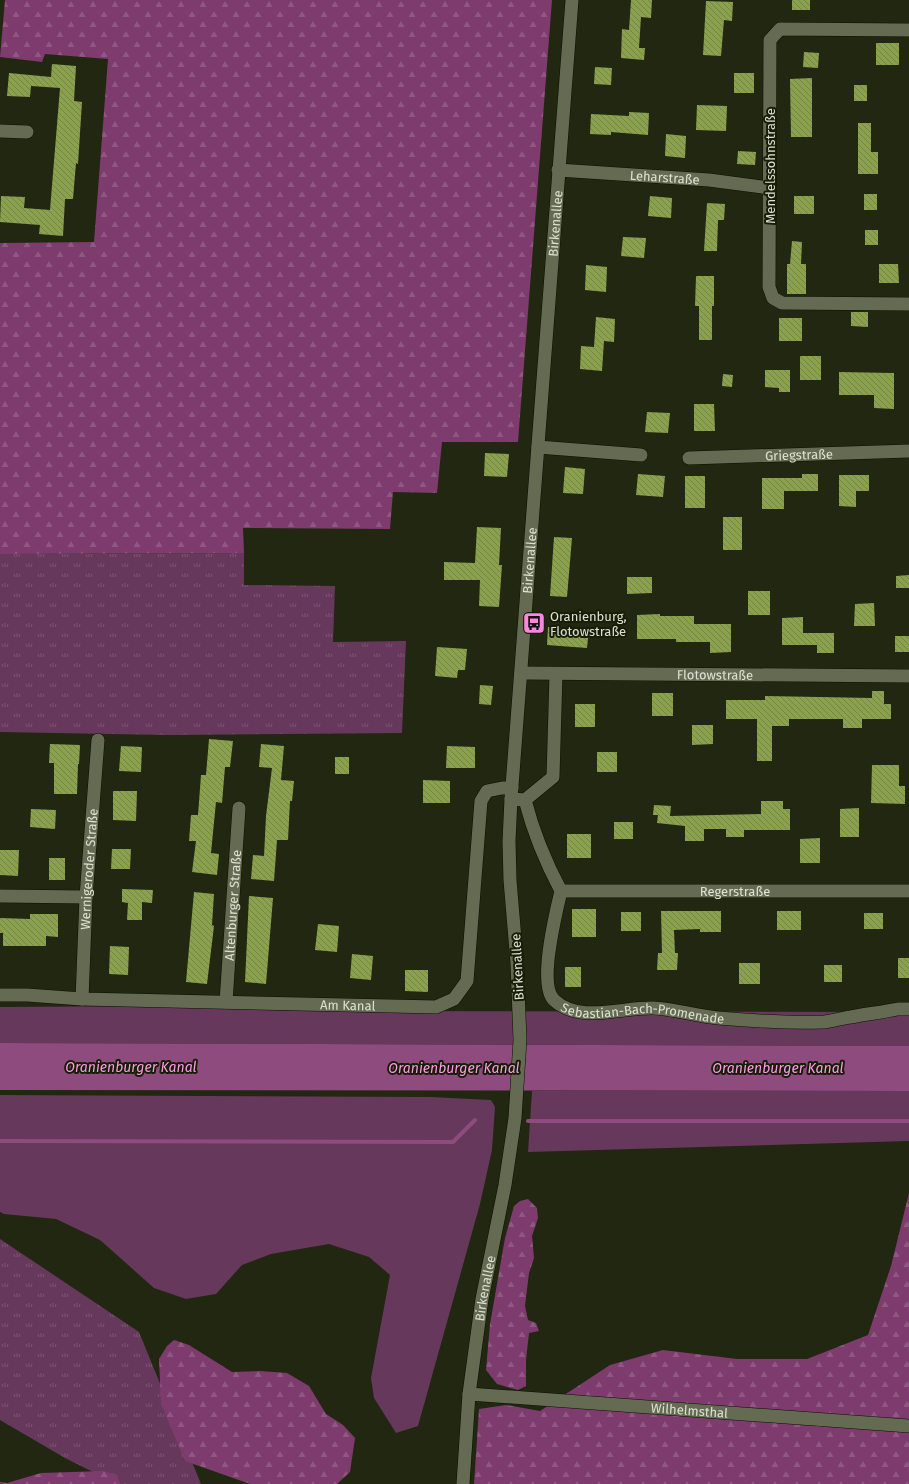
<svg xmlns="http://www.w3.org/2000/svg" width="909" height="1484" viewBox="0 0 909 1484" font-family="'Fira Sans',sans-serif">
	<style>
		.grass { fill: url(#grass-tufts) }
		.forest { fill: url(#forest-firs) }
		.green { fill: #66385b }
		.water { fill: #8e4b7e }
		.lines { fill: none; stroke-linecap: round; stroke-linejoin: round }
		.stream { stroke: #8e4b7e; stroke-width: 4 }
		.building { fill: url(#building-back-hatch) }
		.minor-casing { stroke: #0a1000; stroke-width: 14 }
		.minor { stroke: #646b52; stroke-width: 13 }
		.labels { text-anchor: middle; stroke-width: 4; stroke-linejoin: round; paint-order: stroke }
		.street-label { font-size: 13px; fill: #dce1d3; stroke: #171d07 }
		.poi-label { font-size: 13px; fill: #dce1d3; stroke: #171d07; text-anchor: start }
		.water-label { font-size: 14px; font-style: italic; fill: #fc9de4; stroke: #171d07 }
	</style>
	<defs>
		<pattern id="grass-tufts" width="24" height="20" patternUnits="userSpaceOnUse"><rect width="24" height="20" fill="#66385b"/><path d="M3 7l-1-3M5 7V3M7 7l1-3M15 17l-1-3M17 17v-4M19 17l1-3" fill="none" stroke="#7b5472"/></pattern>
		<pattern id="forest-firs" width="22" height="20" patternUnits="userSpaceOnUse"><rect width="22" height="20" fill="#7d3b6e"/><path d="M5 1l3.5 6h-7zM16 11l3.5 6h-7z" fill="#8f5782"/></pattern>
		<pattern id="building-back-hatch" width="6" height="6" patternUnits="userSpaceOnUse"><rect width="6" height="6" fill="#8ba14e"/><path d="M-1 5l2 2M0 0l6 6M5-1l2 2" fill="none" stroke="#75854a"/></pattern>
	</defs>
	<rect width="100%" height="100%" fill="#212710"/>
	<g class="grass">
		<polygon points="244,553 244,585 335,586 333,642 406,641 402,733 167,735 0,732 0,554"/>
		<polygon points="0,1239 139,1332 201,1484 117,1484 65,1458 0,1420"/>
	</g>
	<g class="forest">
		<polygon points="5,0 552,0 518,442 442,442 437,493 393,492 390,529 243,528 244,553 0,554 0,243 94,242 108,59 45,54 42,62 0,57"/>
		<polygon points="909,1193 909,1484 474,1484 479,1409 506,1405 540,1411 610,1365 663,1350 737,1359 807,1359 868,1335 891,1266"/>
		<polygon points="528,1199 537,1208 538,1218 532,1236 534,1258 529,1273 525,1306 528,1320 536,1323 539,1331 529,1333 526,1360 526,1386 518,1390 497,1384 486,1370 490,1324 505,1238 514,1206 520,1201"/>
		<polygon points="174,1340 189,1345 232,1372 260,1371 287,1373 309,1386 326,1414 343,1425 355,1438 350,1472 337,1484 250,1484 185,1461 161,1404 159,1359 167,1346"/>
		<polygon points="103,1471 117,1475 120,1484 0,1484 0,1482 7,1483 41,1473"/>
	</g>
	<g class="green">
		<polygon points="154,1006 304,1011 909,1012 909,1046 0,1043 0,1007"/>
		<polygon points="532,1091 909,1091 909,1141 528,1152"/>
		<polygon points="0,1095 431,1097 491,1100 495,1107 492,1150 480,1204 418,1426 396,1433 374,1398 371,1378 390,1275 369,1257 329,1244 271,1254 242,1265 216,1294 186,1299 154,1288 100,1240 56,1219 4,1214 0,1212"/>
	</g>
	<polygon class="water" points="0,1043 909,1046 909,1091 0,1090"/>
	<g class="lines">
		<g class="stream">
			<polyline points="528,1121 909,1121"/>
			<polyline points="0,1141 453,1142 475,1120"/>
		</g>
	</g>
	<g class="building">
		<polygon points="631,0 652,0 651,18 641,17 639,48 645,48 644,60 621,58 622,29 629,30"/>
		<rect x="792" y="0" width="18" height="10"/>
		<polygon points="706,1 733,2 732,21 724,20 721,56 703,55"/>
		<rect x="876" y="43" width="23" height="22"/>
		<polygon points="804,52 819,53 818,68 803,67"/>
		<polygon points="52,64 76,66 74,101 82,102 78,164 76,163 73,199 65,199 63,236 39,234 40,225 0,222 1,196 25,197 24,208 50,210 60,88 31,86 30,97 7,96 9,73 51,77"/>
		<polygon points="595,67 612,68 611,85 594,84"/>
		<rect x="734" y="73" width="20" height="20"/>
		<polygon points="812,78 812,137 791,137 790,79"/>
		<rect x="854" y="85" width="13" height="16"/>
		<polygon points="697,105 727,106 726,131 696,130"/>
		<polygon points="629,112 649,113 648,135 611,132 611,135 590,134 591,114 629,116"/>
		<polygon points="858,123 871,123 871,152 878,152 878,174 858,174"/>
		<polygon points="666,134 686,136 685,158 665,156"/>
		<polygon points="738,151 756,152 755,165 737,164"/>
		<rect x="864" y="194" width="13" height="16"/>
		<polygon points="650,196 672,198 671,218 648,216"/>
		<rect x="794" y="196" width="20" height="18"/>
		<polygon points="707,203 725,204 724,220 718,220 717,251 704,251"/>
		<rect x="865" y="230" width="13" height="15"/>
		<polygon points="623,237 646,238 644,258 621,256"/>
		<polygon points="792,241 802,242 801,264 806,264 806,294 787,294 787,264 790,264"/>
		<polygon points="879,264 898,264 899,283 879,283"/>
		<polygon points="586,265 607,267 606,292 585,290"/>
		<polygon points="696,276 714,276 714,306 712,306 712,340 699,340 699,306 695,306"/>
		<polygon points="851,312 868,312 868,327 851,326"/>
		<polygon points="596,317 615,319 614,342 604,341 602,371 580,369 581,346 594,347"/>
		<rect x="779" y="318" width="23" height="23"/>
		<rect x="800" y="356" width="21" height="24"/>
		<polygon points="765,370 790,370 790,392 779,392 779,388 765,387"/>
		<polygon points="839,372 894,373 894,409 874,408 874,395 839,395"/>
		<polygon points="723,374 733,375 732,387 722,386"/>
		<polygon points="694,404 714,404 715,431 694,431"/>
		<polygon points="647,412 670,413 668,433 645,432"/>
		<polygon points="485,453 509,454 507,477 484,476"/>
		<polygon points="565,467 585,469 583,494 563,493"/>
		<polygon points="638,474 665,476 663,497 636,495"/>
		<polygon points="802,474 818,474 818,491 784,491 784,509 762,509 762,478 802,478"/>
		<polygon points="839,475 869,475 869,491 856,491 856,507 839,506"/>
		<rect x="685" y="476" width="20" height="32"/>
		<rect x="723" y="517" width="19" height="33"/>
		<polygon points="477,527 501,528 499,565 502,565 499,607 479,606 480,580 444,580 444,562 475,563"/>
		<polygon points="554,537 572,538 567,597 550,596"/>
		<polygon points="909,575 909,588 896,588 896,576"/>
		<polygon points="627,577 652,577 652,593 627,594"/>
		<rect x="748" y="591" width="22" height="24"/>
		<polygon points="874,603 875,626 854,626 855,604"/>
		<polygon points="660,614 660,616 694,616 694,624 731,624 731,652 710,653 710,642 676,642 676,639 637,639 637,615"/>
		<polygon points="803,617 803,633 834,633 834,653 817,653 817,645 782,645 782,618"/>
		<polygon points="548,627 589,630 587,648 547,645"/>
		<rect x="895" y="636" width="14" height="16"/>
		<polygon points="437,647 467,649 465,670 458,670 457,678 435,676"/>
		<polygon points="480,685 493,686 491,705 479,704"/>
		<polygon points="872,691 884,691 884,704 891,704 891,719 862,719 862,728 843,728 843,719 789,719 789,726 772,726 772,761 757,761 757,719 726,719 726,700 765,700 765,696 872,698"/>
		<rect x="652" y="693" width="21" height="23"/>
		<rect x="575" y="704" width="20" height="23"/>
		<polygon points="692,725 713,725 713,744 692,745"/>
		<polygon points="209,739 233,741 230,767 225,767 222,803 216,802 211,853 219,854 217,875 192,872 196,841 189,841 191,815 198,815 201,775 206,775"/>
		<polygon points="50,744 80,745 79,764 78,764 77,794 54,794 54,763 49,763"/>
		<polygon points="261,744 284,746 281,780 294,781 292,801 290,801 288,840 277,840 274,881 251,879 253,855 264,856 266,816 272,768 259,767"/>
		<polygon points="121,746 142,747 141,772 119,771"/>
		<polygon points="447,746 475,747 475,768 446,768"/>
		<rect x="597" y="752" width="20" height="20"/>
		<rect x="335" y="757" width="14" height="17"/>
		<polygon points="872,765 899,765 899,786 905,786 905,804 871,803"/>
		<polygon points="423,780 450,781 450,803 423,803"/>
		<polygon points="113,791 137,791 136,821 113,820"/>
		<polygon points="761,801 783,801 783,809 790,809 790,830 744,830 744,837 726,837 726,829 704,829 704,841 685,841 685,826 657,823 658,815 653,815 654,805 671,806 670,816 761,814"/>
		<polygon points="859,808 859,837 840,837 840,809"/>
		<polygon points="31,809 56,810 55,829 30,827"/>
		<rect x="614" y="822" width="19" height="17"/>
		<rect x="567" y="834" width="24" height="24"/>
		<polygon points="820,838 820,863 800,863 800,839"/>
		<polygon points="112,849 131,849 130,869 111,869"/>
		<polygon points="0,850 19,850 18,876 0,875"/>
		<rect x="49" y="858" width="16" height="22"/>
		<polygon points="122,889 153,890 152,903 142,902 142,920 127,920 128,903 122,902"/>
		<polygon points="194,892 214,894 212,925 214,926 207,984 186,982"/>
		<polygon points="249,896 273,898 266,984 245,982"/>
		<rect x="572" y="909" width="24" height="28"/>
		<polygon points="661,911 721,911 721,932 700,932 700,929 674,930 675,953 678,953 677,970 657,970 658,953 662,953"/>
		<rect x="777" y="911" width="24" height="19"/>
		<rect x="621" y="912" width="20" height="19"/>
		<rect x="864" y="913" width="19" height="16"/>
		<polygon points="30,914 58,914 58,937 46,936 46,946 3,946 3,933 0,933 0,918 30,919"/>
		<polygon points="318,924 339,926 337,952 315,950"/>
		<polygon points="110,946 129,947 128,975 109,974"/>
		<polygon points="352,954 373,956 371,980 350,978"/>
		<rect x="898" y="958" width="11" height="20"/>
		<rect x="739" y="963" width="21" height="21"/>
		<rect x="824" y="965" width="18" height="17"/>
		<rect x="565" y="967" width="16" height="20"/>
		<polygon points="405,970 428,970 428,992 405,991"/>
	</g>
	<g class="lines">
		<g class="minor-casing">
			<g id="minor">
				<polyline points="909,30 780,29 770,40 769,287 773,298 782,303 909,304"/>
				<polyline points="0,131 27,132"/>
				<path id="s1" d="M 558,170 L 709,180 L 770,188"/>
				<polyline points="538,447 641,455"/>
				<path id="s2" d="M 689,458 L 909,451"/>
				<path id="s3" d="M 521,673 L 909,676"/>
				<path id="s4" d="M 511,799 L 525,800 C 533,831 546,863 561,891 C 556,912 538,985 554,1000 C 579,1024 622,1007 653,1008 C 675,1009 696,1016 718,1018 C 753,1021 789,1023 824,1022 C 833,1021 842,1018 851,1017 C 867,1014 883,1012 898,1009 L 909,1009"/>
				<polyline points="525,800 553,777 556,674"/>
				<path id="s5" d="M 561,891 L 909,891"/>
				<polyline points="0,896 86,897"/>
				<path id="s6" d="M 0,995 L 27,995 L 82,999 L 436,1007 L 454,999 L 467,981 L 481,801 L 487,791 L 502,788 L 512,788"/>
				<path id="s7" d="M 82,999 L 86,897 L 98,740"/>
				<path id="s8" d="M 226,1002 L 239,808"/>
				<path id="s9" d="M 469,1394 L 909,1426"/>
				<path id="s10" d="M 463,1484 L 469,1394 L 482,1299 L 505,1185 L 515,1118 L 520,1040 L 517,963 L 510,880 L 509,841 L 511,799 L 572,0"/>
			</g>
		</g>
		<use href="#minor" class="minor"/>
	</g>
	<defs>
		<g id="bus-square" transform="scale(1.15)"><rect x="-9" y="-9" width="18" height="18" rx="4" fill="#fd86e1" stroke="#171d07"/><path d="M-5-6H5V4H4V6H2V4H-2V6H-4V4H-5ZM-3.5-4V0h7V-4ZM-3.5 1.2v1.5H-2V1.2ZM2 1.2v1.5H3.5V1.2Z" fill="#111"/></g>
	</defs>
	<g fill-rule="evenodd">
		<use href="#bus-square" x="534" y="623"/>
	</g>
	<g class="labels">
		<g class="street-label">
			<text transform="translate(770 166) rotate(-90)" y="5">Mendelssohnstraße</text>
			<text dy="5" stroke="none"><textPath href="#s1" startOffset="107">Leharstraße</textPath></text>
			<text dy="5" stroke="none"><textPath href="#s10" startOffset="1267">Birkenallee</textPath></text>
			<text dy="5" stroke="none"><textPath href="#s2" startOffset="110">Griegstraße</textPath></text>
			<text dy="5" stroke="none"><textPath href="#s10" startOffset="929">Birkenallee</textPath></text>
			<text dy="5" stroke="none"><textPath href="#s3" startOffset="194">Flotowstraße</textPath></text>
			<text dy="5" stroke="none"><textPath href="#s7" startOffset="130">Wernigeroder Straße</textPath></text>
			<text dy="5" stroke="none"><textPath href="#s5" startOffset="174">Regerstraße</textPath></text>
			<text dy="5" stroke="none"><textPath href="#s8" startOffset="97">Altenburger Straße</textPath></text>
			<text transform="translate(517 967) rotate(-93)" y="5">Birkenallee</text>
			<text dy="5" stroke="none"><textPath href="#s6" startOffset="348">Am Kanal</textPath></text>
			<text dy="5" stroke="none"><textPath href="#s4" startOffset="316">Sebastian-Bach-Promenade</textPath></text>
			<text dy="5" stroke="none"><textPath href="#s10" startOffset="197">Birkenallee</textPath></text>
			<text dy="5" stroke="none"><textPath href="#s9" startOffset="221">Wilhelmsthal</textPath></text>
		</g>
		<g class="poi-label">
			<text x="550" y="621">Oranienburg,<tspan x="550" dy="15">Flotowstraße</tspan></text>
		</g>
		<g class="water-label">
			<text x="131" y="1072">Oranienburger Kanal</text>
			<text x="454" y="1073">Oranienburger Kanal</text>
			<text x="778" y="1073">Oranienburger Kanal</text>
		</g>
	</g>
</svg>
